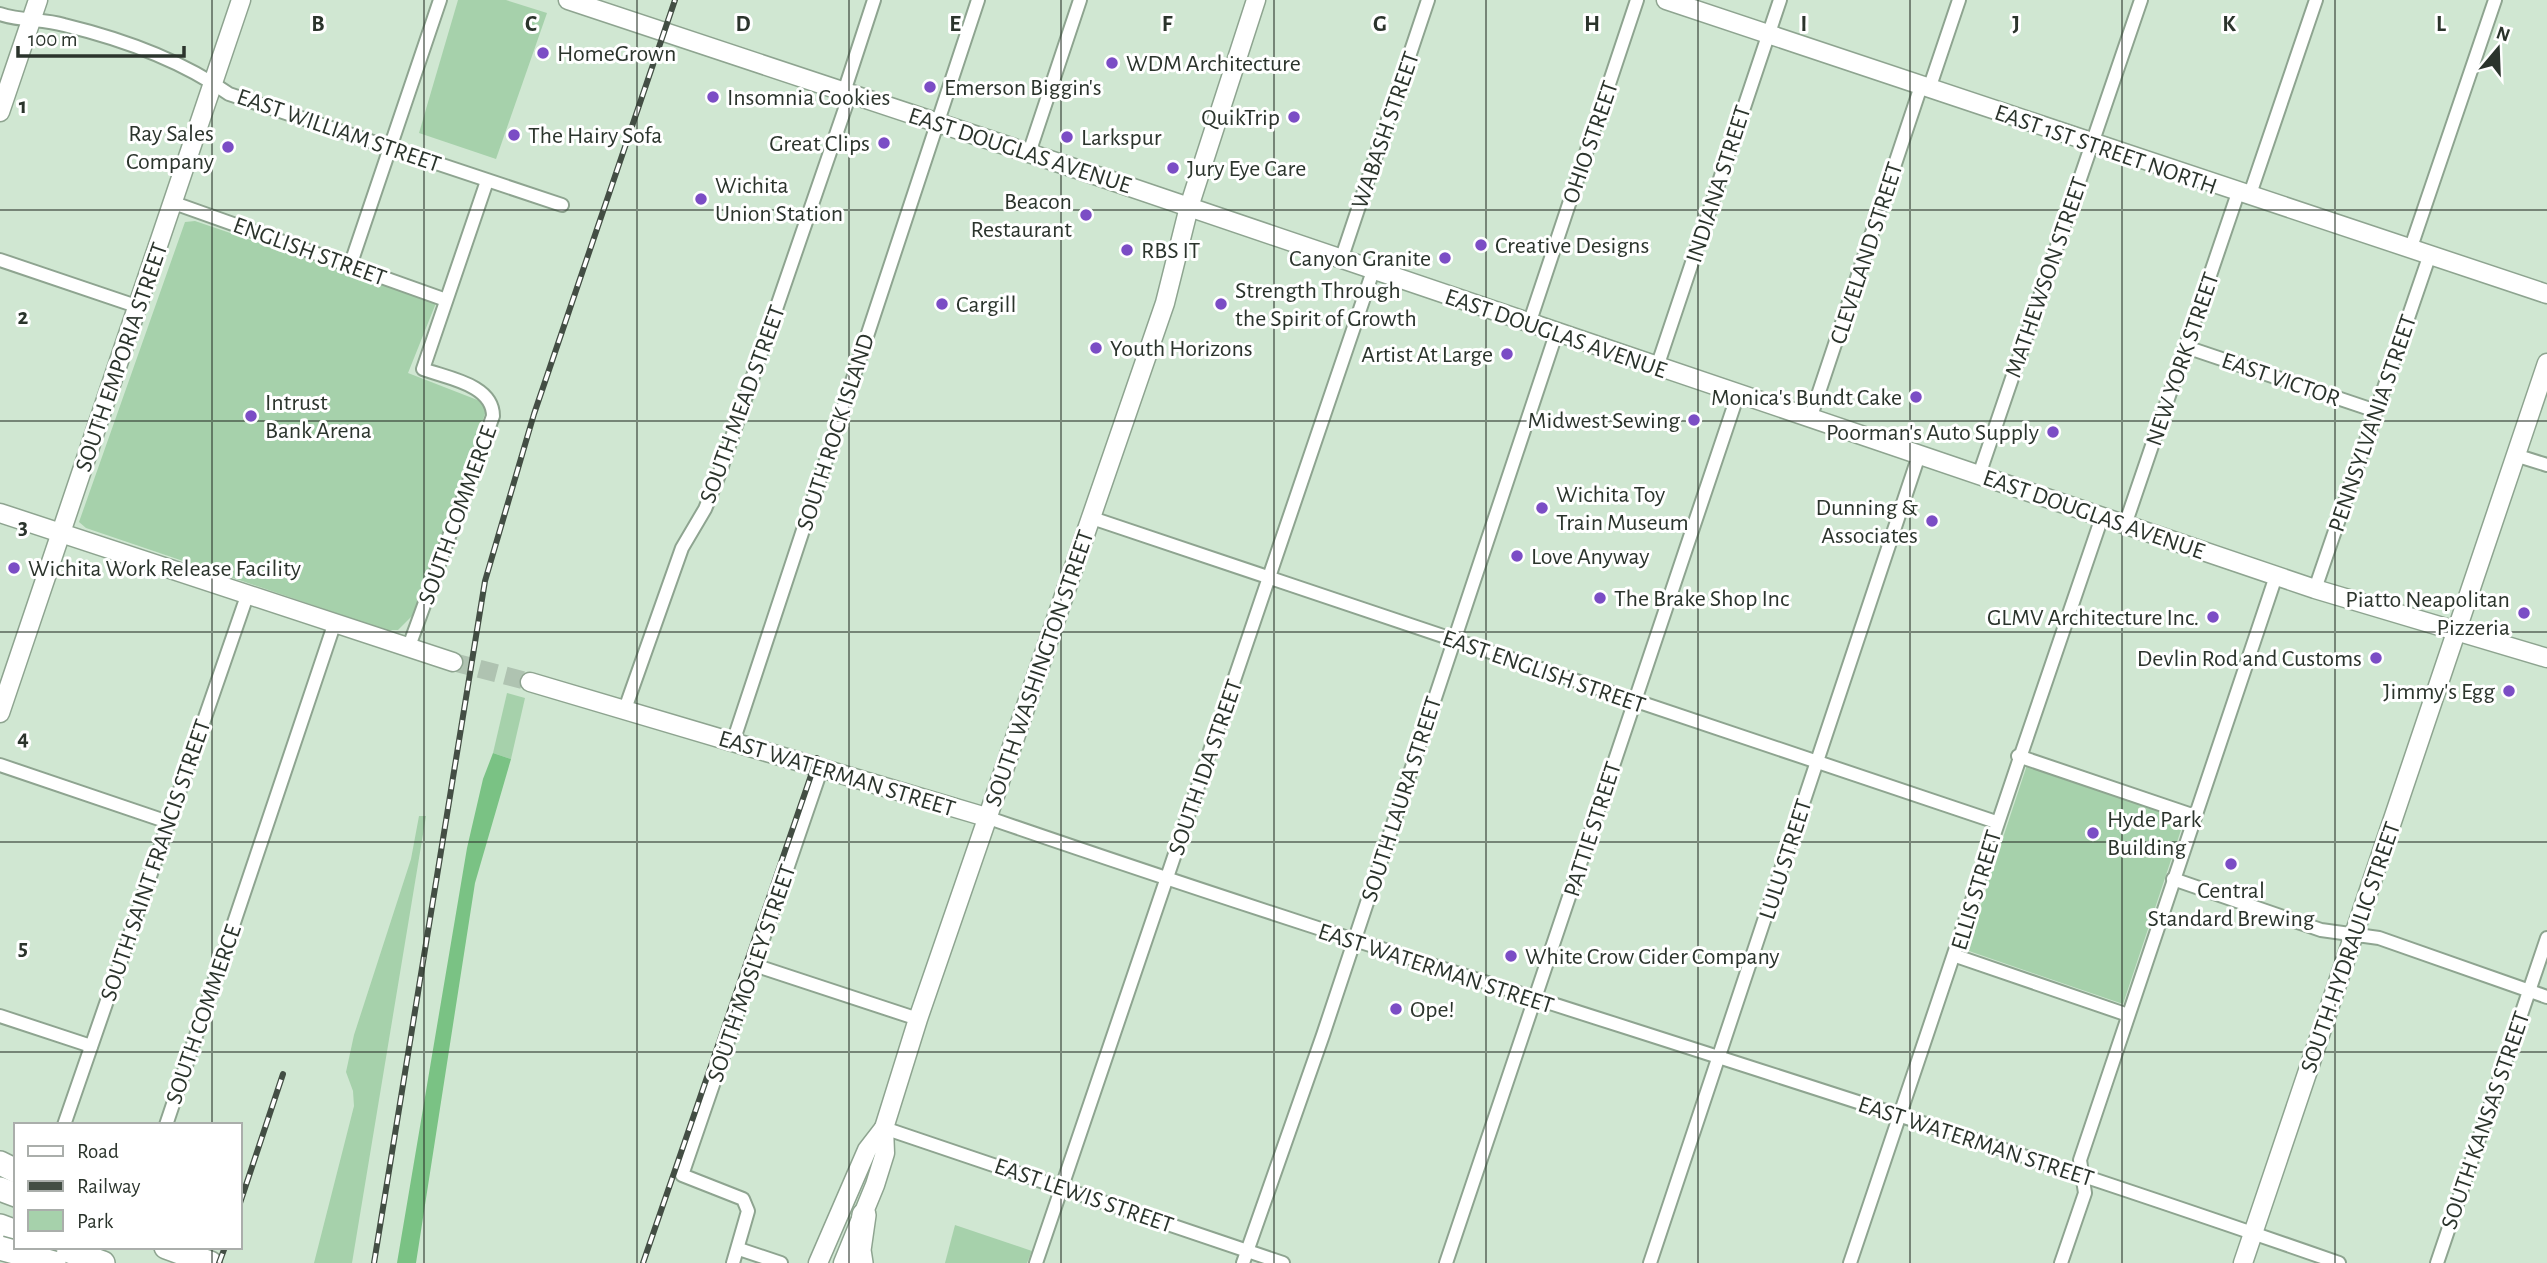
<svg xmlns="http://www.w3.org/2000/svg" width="2547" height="1263" viewBox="0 0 2547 1263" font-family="'Alegreya Sans',sans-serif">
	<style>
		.green { fill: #a6d1ab }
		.forest { fill: #7ac284 }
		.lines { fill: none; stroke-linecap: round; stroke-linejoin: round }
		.secondary-tunnel { stroke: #afc3b1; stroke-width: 18; stroke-dasharray: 18 9; stroke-linecap: butt }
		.street-casing { stroke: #8ea490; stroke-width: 16 }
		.secondary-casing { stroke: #8ea490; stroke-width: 21 }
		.highway-casing { stroke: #8ea490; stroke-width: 26 }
		.street { stroke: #fff; stroke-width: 12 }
		.secondary { stroke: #fff; stroke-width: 18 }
		.highway { stroke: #fff; stroke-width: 23 }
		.rail-casing { stroke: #434e44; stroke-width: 6 }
		.rail { stroke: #fff; stroke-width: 3.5; stroke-dasharray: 10; stroke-linecap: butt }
		.highway-bridge-casing { stroke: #8ea490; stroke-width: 26; stroke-linecap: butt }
		.highway-bridge { stroke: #fff; stroke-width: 23 }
		.grid { fill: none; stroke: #2b342c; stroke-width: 2; stroke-opacity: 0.55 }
		.poi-dot { fill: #7b4dc5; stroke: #fff; stroke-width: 2.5 }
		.labels { text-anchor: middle; stroke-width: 6; stroke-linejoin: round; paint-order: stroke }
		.poi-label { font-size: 24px; fill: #2b342c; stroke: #fff; text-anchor: start }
		.street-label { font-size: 24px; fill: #2b342c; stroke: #fff }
		.grid-label { font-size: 23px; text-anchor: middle; font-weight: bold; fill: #2b342c; stroke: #fff; stroke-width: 6; stroke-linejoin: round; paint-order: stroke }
	</style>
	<rect width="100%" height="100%" fill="#d0e7d2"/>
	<g class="green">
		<polygon points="458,0 506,0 547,13 496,159 419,133"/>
		<polygon points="195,221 436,303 408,373 480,401 486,411 414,614 398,630 386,630 86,528 79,522 185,222"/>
		<polygon points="507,693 525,698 511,759 493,753"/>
		<polygon points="2027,765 2185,818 2123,1004 1966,950"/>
		<polygon points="419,816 426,816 352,1263 314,1263 354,1106 353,1091 346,1072 354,1035 411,859"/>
		<polygon points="955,1225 1032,1251 1027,1263 945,1263"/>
	</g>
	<polygon class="forest" points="493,753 511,759 475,883 416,1263 397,1263 467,848 483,779"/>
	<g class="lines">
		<polyline class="secondary-tunnel" points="453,662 530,682"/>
		<g class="street-casing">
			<g id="street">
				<path d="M 0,14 C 21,21 43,19 64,25 C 122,39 181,60 229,94 L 562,205"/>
				<polyline points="1929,89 1959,0"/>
				<polyline points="844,92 874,0"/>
				<polyline points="1029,153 1080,0"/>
				<polyline points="2249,197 2316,0"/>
				<polyline points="174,203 446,300"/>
				<polyline points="2410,250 2495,0"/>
				<polyline points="0,260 139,307"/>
				<polyline points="1341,260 1428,0"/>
				<polyline points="350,266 440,0"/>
				<polyline points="1529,324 1637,0"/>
				<polyline points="2186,347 2376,411"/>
				<polyline points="1657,367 1780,0"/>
				<polyline points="1810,419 1921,86"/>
				<polyline points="2515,455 2547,465"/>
				<polyline points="1979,475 2141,0"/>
				<polyline points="1092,518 1996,822"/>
				<polyline points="2125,525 2238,193"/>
				<polyline points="2315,589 2429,257"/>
				<path d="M 408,649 L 493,416 C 493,384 446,378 423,369 L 487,181"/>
				<polyline points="625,709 682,548 705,509 719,475 850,94"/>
				<polyline points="733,742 978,0"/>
				<polyline points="2018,756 2195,816"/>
				<polyline points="0,765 168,822"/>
				<path d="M 986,817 C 1435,972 1891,1106 2339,1263"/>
				<polyline points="2173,879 2321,930 2379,938 2547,997"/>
				<polyline points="1956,956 2128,1015"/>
				<polyline points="754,965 918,1019"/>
				<polyline points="0,1016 91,1046"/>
				<polyline points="64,1125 247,596"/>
				<polyline points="166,1125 334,625"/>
				<polyline points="884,1128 1283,1263"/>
				<polyline points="739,1249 781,1263"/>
				<polyline points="733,1263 748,1211 743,1199 682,1175 821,770"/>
				<polyline points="1036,1263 1373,271"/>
				<polyline points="1243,1263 1323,1035 1556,334"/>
				<polyline points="1446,1263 1738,394"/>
				<polyline points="1650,1263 1919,455"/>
				<path d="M 1850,1263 C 1935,1015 2016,765 2102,517"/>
				<polyline points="2061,1263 2085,1193 2080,1160 2276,576"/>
				<polyline points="2437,1263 2547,938"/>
			</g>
		</g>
		<g class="secondary-casing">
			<g id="secondary">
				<polyline points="568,0 1071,167 2315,589 2547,658"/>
				<polyline points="1666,0 2547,294"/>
				<polyline points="0,112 38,0"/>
				<polyline points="0,513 453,662"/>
				<polyline points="530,682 986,817"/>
				<polyline points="0,713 241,0"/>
				<polyline points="818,1263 867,1150 884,1128"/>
				<polyline points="843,1263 875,1185 885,1153 884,1128 918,1019 1165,303 1189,207 1256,0"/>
				<polyline points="2243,1263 2547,363"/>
			</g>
		</g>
		<g class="highway-casing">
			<g id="highway">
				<polyline points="0,1163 16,1171"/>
				<polyline points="0,1189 16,1195"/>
				<polyline points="0,1226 16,1232"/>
				<polyline points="58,1247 103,1263"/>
				<polyline points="166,1247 210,1263"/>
				<polyline points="861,1263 859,1250 864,1215"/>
			</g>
		</g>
		<use href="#street" class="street"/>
		<use href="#secondary" class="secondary"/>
		<use href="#highway" class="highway"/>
		<g class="rail-casing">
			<g id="rail">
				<polyline points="240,1203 283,1074"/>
				<polyline points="219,1263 225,1247"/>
				<polyline points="374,1263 485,581 534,414 675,0"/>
				<polyline points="643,1263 817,758"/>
			</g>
		</g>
		<use href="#rail" class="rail"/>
		<g class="highway-bridge-casing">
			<polyline id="highway-bridge" points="0,1248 54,1263"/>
		</g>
		<use href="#highway-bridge" class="highway-bridge"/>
	</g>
	<path class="grid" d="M 212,0 L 212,1125M 424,0 L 424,1263M 637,0 L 637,1263M 849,0 L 849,1263M 1061,0 L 1061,1263M 1274,0 L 1274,1263M 1486,0 L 1486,1263M 1698,0 L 1698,1263M 1910,0 L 1910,1263M 2122,0 L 2122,1263M 2335,0 L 2335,1263M 0,210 L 2547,210M 0,421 L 2547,421M 0,632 L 2547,632M 0,842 L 2547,842M 0,1052 L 2547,1052M 212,1247 L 212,1263"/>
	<g class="poi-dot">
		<circle cx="543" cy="53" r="7"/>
		<circle cx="1112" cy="63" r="7"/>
		<circle cx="930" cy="87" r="7"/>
		<circle cx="713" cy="97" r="7"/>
		<circle cx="1294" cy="117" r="7"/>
		<circle cx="514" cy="135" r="7"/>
		<circle cx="1067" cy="137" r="7"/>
		<circle cx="884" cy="143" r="7"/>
		<circle cx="228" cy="147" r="7"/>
		<circle cx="1173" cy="168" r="7"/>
		<circle cx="701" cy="199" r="7"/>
		<circle cx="1086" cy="215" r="7"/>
		<circle cx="1481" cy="245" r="7"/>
		<circle cx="1127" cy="250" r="7"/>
		<circle cx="1445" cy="258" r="7"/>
		<circle cx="942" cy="304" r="7"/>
		<circle cx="1221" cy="304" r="7"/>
		<circle cx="1096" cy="348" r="7"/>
		<circle cx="1507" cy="354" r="7"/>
		<circle cx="1916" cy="397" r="7"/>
		<circle cx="251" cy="416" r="7"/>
		<circle cx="1694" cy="420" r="7"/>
		<circle cx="2053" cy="432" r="7"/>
		<circle cx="1542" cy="508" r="7"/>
		<circle cx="1932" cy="521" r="7"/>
		<circle cx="1517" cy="556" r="7"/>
		<circle cx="14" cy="568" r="7"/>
		<circle cx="1600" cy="598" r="7"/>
		<circle cx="2524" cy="613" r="7"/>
		<circle cx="2213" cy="617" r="7"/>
		<circle cx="2376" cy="658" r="7"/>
		<circle cx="2509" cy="691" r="7"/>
		<circle cx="2093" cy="833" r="7"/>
		<circle cx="2231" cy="864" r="7"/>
		<circle cx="1511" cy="956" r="7"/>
		<circle cx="1396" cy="1009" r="7"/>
	</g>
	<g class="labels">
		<g class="poi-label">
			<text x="557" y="61">HomeGrown</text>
			<text x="1126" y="71">WDM Architecture</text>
			<text x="944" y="95">Emerson Biggin's</text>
			<text x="727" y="105">Insomnia Cookies</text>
			<text x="1280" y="125" text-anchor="end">QuikTrip</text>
			<text x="214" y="141" text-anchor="end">Ray Sales<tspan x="214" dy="28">Company</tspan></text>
			<text x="528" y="143">The Hairy Sofa</text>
			<text x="1081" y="145">Larkspur</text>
			<text x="870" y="151" text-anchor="end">Great Clips</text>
			<text x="1187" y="176">Jury Eye Care</text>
			<text x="715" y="193">Wichita<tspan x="715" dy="28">Union Station</tspan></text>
			<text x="1072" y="209" text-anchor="end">Beacon<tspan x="1072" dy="28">Restaurant</tspan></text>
			<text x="1495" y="253">Creative Designs</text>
			<text x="1141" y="258">RBS IT</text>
			<text x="1431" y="266" text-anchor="end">Canyon Granite</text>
			<text x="1235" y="298">Strength Through<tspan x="1235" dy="28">the Spirit of Growth</tspan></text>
			<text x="956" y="312">Cargill</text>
			<text x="1110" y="356">Youth Horizons</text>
			<text x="1493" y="362" text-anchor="end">Artist At Large</text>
			<text x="1902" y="405" text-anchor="end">Monica's Bundt Cake</text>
			<text x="265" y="410">Intrust<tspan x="265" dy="28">Bank Arena</tspan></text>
			<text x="1680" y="428" text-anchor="end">Midwest Sewing</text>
			<text x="2039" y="440" text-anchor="end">Poorman's Auto Supply</text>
			<text x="1556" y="502">Wichita Toy<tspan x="1556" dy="28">Train Museum</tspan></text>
			<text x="1918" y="515" text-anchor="end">Dunning &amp;<tspan x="1918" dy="28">Associates</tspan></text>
			<text x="1531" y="564">Love Anyway</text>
			<text x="28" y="576">Wichita Work Release Facility</text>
			<text x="1614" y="606">The Brake Shop Inc</text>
			<text x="2510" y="607" text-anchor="end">Piatto Neapolitan<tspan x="2510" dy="28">Pizzeria</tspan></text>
			<text x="2199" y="625" text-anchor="end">GLMV Architecture Inc.</text>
			<text x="2362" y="666" text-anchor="end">Devlin Rod and Customs</text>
			<text x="2495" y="699" text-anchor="end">Jimmy's Egg</text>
			<text x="2107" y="827">Hyde Park<tspan x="2107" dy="28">Building</tspan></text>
			<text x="2231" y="898" text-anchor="middle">Central<tspan x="2231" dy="28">Standard Brewing</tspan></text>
			<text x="1525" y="964">White Crow Cider Company</text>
			<text x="1410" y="1017">Ope!</text>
		</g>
		<g class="street-label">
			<text transform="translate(339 130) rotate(19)" y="8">EAST WILLIAM STREET</text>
			<text transform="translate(1385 130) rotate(-71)" y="8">WABASH STREET</text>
			<text transform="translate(1590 142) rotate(-71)" y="8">OHIO STREET</text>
			<text transform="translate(2106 149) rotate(19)" y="8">EAST 1ST STREET NORTH</text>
			<text transform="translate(1020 150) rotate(18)" y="8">EAST DOUGLAS AVENUE</text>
			<text transform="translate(1718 184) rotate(-72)" y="8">INDIANA STREET</text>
			<text transform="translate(310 251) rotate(20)" y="8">ENGLISH STREET</text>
			<text transform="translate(1866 253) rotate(-72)" y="8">CLEVELAND STREET</text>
			<text transform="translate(2046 277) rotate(-71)" y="8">MATHEWSON STREET</text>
			<text transform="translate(1556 333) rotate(19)" y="8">EAST DOUGLAS AVENUE</text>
			<text transform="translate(121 357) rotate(-71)" y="8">SOUTH EMPORIA STREET</text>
			<text transform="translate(2182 359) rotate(-71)" y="8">NEW YORK STREET</text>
			<text transform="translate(2281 379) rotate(19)" y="8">EAST VICTOR</text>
			<text transform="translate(742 404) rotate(-70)" y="8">SOUTH MEAD STREET</text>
			<text transform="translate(2372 423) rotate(-71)" y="8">PENNSYLVANIA STREET</text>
			<text transform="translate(835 432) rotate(-72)" y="8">SOUTH ROCK ISLAND</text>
			<text transform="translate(2094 514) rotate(19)" y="8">EAST DOUGLAS AVENUE</text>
			<text transform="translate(457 515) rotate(-70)" y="8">SOUTH COMMERCE</text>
			<text transform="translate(1039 668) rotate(-71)" y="8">SOUTH WASHINGTON STREET</text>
			<text transform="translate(1544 671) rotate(19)" y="8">EAST ENGLISH STREET</text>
			<text transform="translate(1205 767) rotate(-71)" y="8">SOUTH IDA STREET</text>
			<text transform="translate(837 773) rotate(17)" y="8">EAST WATERMAN STREET</text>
			<text transform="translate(1401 799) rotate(-72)" y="8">SOUTH LAURA STREET</text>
			<text transform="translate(1592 829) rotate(-72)" y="8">PATTIE STREET</text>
			<text transform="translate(1785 859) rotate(-72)" y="8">LULU STREET</text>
			<text transform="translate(155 860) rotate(-71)" y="8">SOUTH SAINT FRANCIS STREET</text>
			<text transform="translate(1976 890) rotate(-73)" y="8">ELLIS STREET</text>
			<text transform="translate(2350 947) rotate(-71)" y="8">SOUTH HYDRAULIC STREET</text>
			<text transform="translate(1436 968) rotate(18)" y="8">EAST WATERMAN STREET</text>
			<text transform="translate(751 973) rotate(-71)" y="8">SOUTH MOSLEY STREET</text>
			<text transform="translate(203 1014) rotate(-71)" y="8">SOUTH COMMERCE</text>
			<text transform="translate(2485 1120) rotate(-71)" y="8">SOUTH KANSAS STREET</text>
			<text transform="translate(1976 1141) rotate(18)" y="8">EAST WATERMAN STREET</text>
			<text transform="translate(1084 1195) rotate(19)" y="8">EAST LEWIS STREET</text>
		</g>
	</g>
	<g class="grid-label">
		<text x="318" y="31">B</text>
		<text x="531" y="31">C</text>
		<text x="743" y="31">D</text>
		<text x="955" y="31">E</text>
		<text x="1167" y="31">F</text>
		<text x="1380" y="31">G</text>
		<text x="1592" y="31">H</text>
		<text x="1804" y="31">I</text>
		<text x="2016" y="31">J</text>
		<text x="2229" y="31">K</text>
		<text x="2441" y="31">L</text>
		<text x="23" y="113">1</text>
		<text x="23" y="324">2</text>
		<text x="23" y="534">3</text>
		<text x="23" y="745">4</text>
		<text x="23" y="955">5</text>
	</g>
	<rect x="14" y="1123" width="228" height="126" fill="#ffffff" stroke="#aaaeab" stroke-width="2"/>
	<rect x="28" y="1146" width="35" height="10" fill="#ffffff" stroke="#aaaeab" stroke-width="2"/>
	<text x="77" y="1158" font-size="21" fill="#2b342c">Road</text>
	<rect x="28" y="1181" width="35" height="10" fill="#434e44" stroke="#aaaeab" stroke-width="2"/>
	<text x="77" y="1193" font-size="21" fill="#2b342c">Railway</text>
	<rect x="28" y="1210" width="35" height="21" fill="#a6d1ab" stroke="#aaaeab" stroke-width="2"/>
	<text x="77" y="1228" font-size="21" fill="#2b342c">Park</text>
	<g transform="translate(2498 49) rotate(19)" stroke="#ffffff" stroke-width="5" paint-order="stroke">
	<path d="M0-5L12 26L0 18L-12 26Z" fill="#2b342c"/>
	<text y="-10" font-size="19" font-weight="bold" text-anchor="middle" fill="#2b342c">N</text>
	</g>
	<path d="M18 46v10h166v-10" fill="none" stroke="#2b342c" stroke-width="3.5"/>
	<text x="28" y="46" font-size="21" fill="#2b342c" stroke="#ffffff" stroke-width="5" paint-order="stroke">100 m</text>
</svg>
